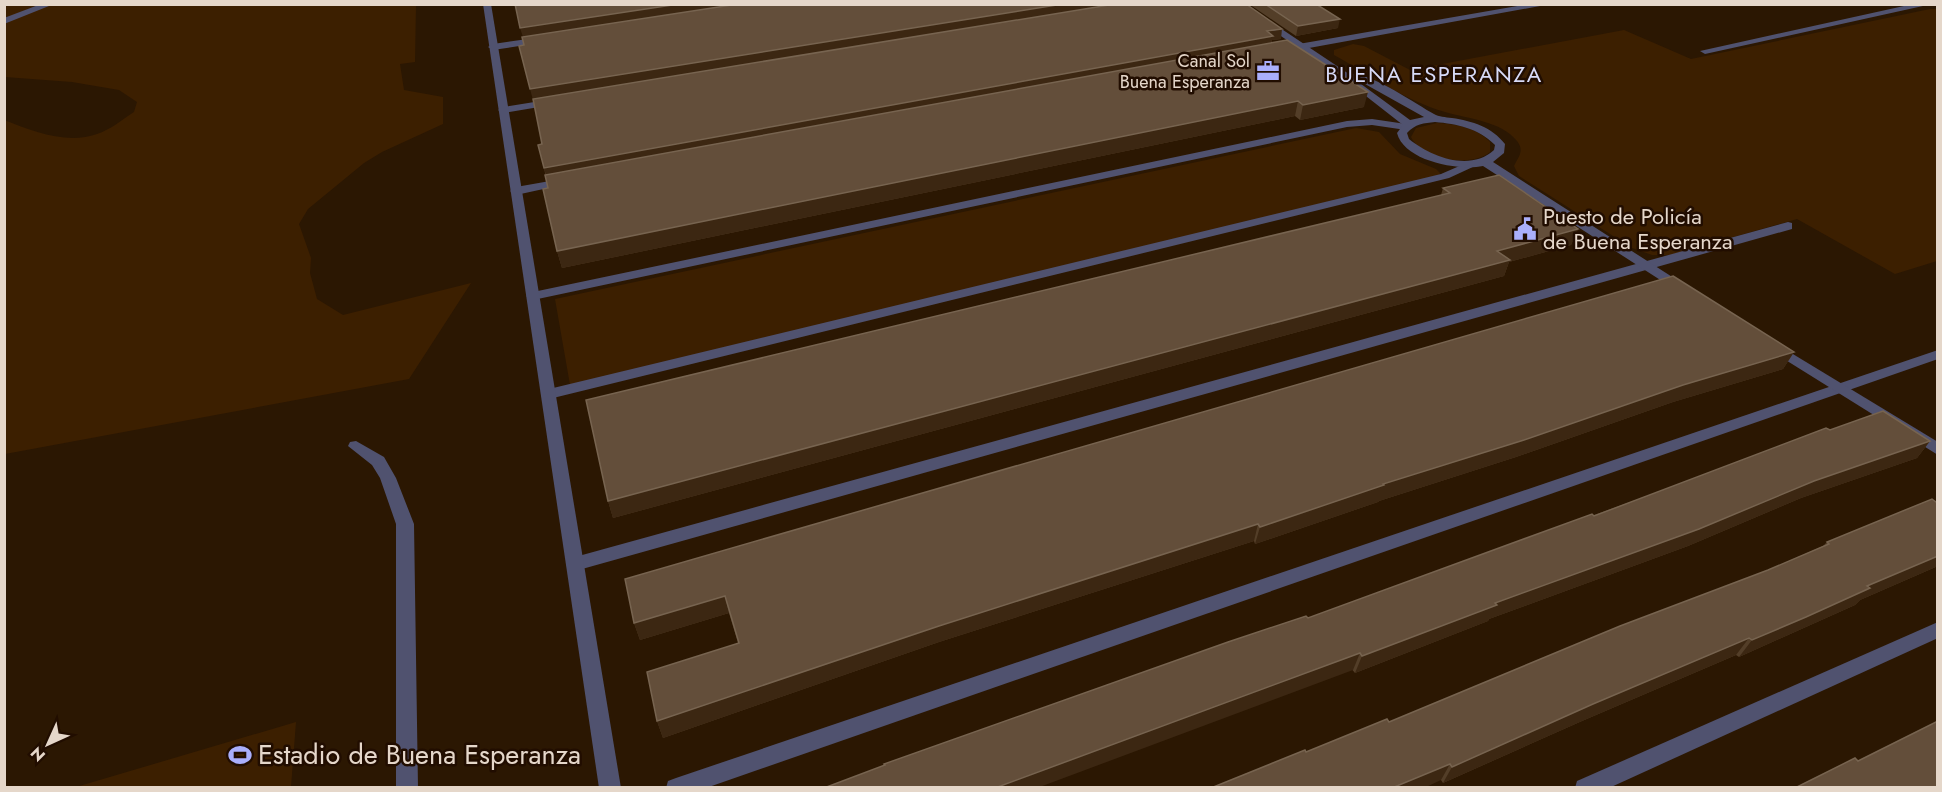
<svg xmlns="http://www.w3.org/2000/svg" width="1942" height="792" viewBox="0 0 1942 792" font-family="Jost,sans-serif">
	<style>
		.green { fill: #3c1f00 }
		.lines { fill: none; stroke-linecap: round; stroke-linejoin: round }
		.minor { fill: #50526f; fill-rule: evenodd }
		.tertiary { fill: #50526f; fill-rule: evenodd }
		.wall { fill: #533e28 }
		.shaded-wall { fill: #3c2712 }
		.building { fill: #634e3a; stroke: #776450; stroke-width: 1.5 }
		.labels { text-anchor: middle; stroke-width: 5; stroke-linejoin: round; paint-order: stroke }
		.far-poi-label { font-size: 18px; fill: #e5d7ca; stroke: #210d00; text-anchor: end }
		.far-quarter-label { font-size: 22px; letter-spacing: 1.5px; fill: #d7daf7; stroke: #210d00 }
		.poi-label { font-size: 22px; fill: #e5d7ca; stroke: #210d00; text-anchor: start }
		.near-poi-label { font-size: 27px; fill: #e5d7ca; stroke: #210d00; text-anchor: start }
	</style>
	<rect width="100%" height="100%" fill="#2b1702"/>
	<g class="green">
		<path d="M 5,5 L 416,5 L 415,62 L 400,64 L 404,90 L 443,97 L 443,124 L 382,152 L 364,163 L 308,209 L 299,224 L 311,258 L 310,273 L 317,299 L 343,315 L 471,283 L 409,379 L 5,454 L 4,120 C 32,131 67,145 97,134 C 110,130 123,119 134,112 L 137,102 L 119,90 L 72,82 L 5,77 Z"/>
		<path d="M 1930,9 L 1937,9 L 1937,261 L 1895,274 L 1797,219 L 1670,255 L 1652,255 L 1632,248 L 1519,176 L 1514,166 C 1518,157 1525,151 1517,141 C 1501,121 1469,119 1445,112 C 1406,101 1370,75 1334,55 L 1334,50 L 1353,44 L 1364,46 L 1410,70 L 1624,30 L 1691,59 Z"/>
		<path d="M 1437,123 C 1456,124 1477,128 1490,142 L 1490,152 C 1471,168 1422,160 1411,137 L 1416,128 Z"/>
		<polygon points="1356,128 1379,132 1400,154 1436,169 1440,173 1439,177 570,385 555,299"/>
		<polygon points="296,722 291,787 76,787"/>
	</g>
	<g class="lines">
		<g class="minor">
			<polygon points="41,4 54,4 4,24 4,18"/>
			<polygon points="1529,4 1551,4 1287,52 1282,49 1287,46"/>
			<polygon points="1913,4 1932,4 1705,54 1700,51"/>
			<polygon points="542,37 545,38 545,42 493,50 488,47 493,44"/>
			<polygon points="553,99 558,102 557,104 503,113 498,110 503,107"/>
			<polygon points="1372,119 1406,124 1411,127 1406,130 1372,125 1347,127 533,300 526,296 533,292 1347,121"/>
			<polygon points="1471,161 1477,164 1475,166 1449,178 549,399 542,394 549,389 1441,174"/>
			<polygon points="567,178 573,181 571,183 516,195 510,191 516,187"/>
			<polygon points="1788,222 1792,223 1792,229 575,571 569,569 566,564 569,559 575,557"/>
			<polygon points="1938,350 1938,359 706,788 666,788 668,781 676,778"/>
			<polygon points="356,441 384,457 396,478 414,524 418,788 396,788 396,524 380,478 372,465 348,446 350,442"/>
			<polygon points="1938,622 1938,638 1609,788 1575,788 1577,781"/>
		</g>
		<g class="tertiary">
			<polygon points="483,4 491,4 621,788 599,788"/>
			<path d="M 1233,4 L 1244,4 L 1349,74 C 1367,70 1416,104 1434,114 C 1439,117 1445,117 1452,118 C 1472,121 1492,127 1505,144 L 1504,153 L 1493,162 L 1691,289 L 1684,293 L 1679,292 L 1483,166 C 1458,171 1404,161 1397,133 L 1403,125 L 1339,75 ZM 1357,81 L 1365,84 L 1424,117 L 1410,120 ZM 1435,122 C 1457,124 1478,128 1495,145 L 1494,150 C 1470,172 1431,157 1409,139 L 1407,133 C 1415,124 1424,123 1435,122 Z"/>
			<polygon points="1773,342 1938,442 1938,455 1768,349 1766,346"/>
		</g>
	</g>
	<g class="wall">
		<polygon points="1249,4 1316,4 1338,28 1296,36"/>
		<polygon points="1281,39 1272,40 1272,42 1364,107 1300,120 1295,116 562,268 557,251 548,188 544,168 542,144 524,45"/>
		<polygon points="1443,188 1578,229 1571,245 1509,262 1504,276 613,518 608,501 1441,195"/>
		<polygon points="1794,352 1783,369 1673,402 1516,457 1379,501 1378,502 1255,544 1254,541 939,642 663,738 657,721 738,643 729,613 640,640 634,623"/>
		<polygon points="1830,430 1930,441 1917,458 1801,498 1688,546 1489,619 1488,621 1355,673 1308,618"/>
		<polygon points="1938,502 1938,566 1860,600 1855,605 1739,657 1736,655 1582,721 1443,783 1441,780 1306,752 1389,722 1768,570 1823,546 1827,542"/>
	</g>
	<g class="shaded-wall">
		<polygon points="679,4 745,4 523,37 520,28"/>
		<polygon points="1063,4 1121,4 533,100 530,89"/>
		<polygon points="1340,19 1338,28 1296,36 1298,26"/>
		<polygon points="1282,29 1281,39 1272,40 1271,46 547,179 544,168"/>
		<polygon points="1368,92 1364,107 1300,120 1303,105"/>
		<polygon points="1298,101 1295,116 562,268 557,251"/>
		<polygon points="1578,229 1571,245 1509,262 1504,276 613,518 608,501 1497,251"/>
		<polygon points="1794,352 1783,369 1673,402 1516,457 1379,501 1378,502 1255,544 1260,527 1383,484 1683,385"/>
		<polygon points="1930,441 1917,458 1801,498 1688,546 1489,619 1488,621 1355,673 1362,656 1495,603 1814,481"/>
		<polygon points="1258,524 1254,541 939,642 663,738 657,721 939,626"/>
		<polygon points="1938,556 1938,566 1860,600 1855,605 1739,657 1752,640 1867,586"/>
		<polygon points="725,596 729,613 640,640 634,623"/>
		<polygon points="1749,638 1736,655 1582,721 1443,783 1452,767 1593,704"/>
		<polygon points="1360,653 1353,670 1037,788 995,788"/>
		<polygon points="1450,764 1441,780 1424,788 1392,788"/>
	</g>
	<g class="building">
		<polygon points="515,4 679,4 520,28"/>
		<polygon points="738,4 1063,4 530,89 519,46 524,45 522,37"/>
		<polygon points="1115,4 1246,4 1282,29 1267,31 1273,36 544,168 538,145 542,144 533,99"/>
		<polygon points="1265,4 1316,4 1340,19 1298,26"/>
		<polygon points="1287,40 1368,92 1303,105 1298,101 557,251 543,189 548,188 545,175"/>
		<polygon points="1499,175 1578,229 1497,251 1510,260 608,501 586,400 1450,193 1443,188"/>
		<polygon points="1673,276 1794,352 1683,385 1524,440 1383,484 1384,485 1260,527 1258,524 939,626 657,721 647,672 739,643 725,596 634,623 625,579"/>
		<polygon points="1883,411 1930,441 1814,481 1699,529 1495,603 1497,605 1362,656 1360,653 995,788 824,788 885,765 884,764 1228,642 1306,616 1308,618 1592,514 1594,516 1826,428 1830,430"/>
		<polygon points="1932,499 1936,502 1938,502 1938,556 1867,586 1870,588 1806,617 1752,640 1749,638 1593,704 1452,767 1450,764 1392,788 1211,788 1305,750 1306,752 1387,719 1389,722 1620,626 1768,570 1829,544 1827,542"/>
		<polygon points="1938,721 1938,788 1795,788 1855,758 1858,761"/>
	</g>
	<defs>
		<g id="office-bare" transform="scale(1.8)"><path d="M-6-3h4V-5.5h4V-3h4V5H-6ZM-1-4.5V-3h2v-1.5ZM-6 0V1H6V0Z" fill="#aaaffb" stroke="#210d00" stroke-width="2.5" paint-order="stroke"/></g>
		<g id="civic-bare" transform="scale(1.8)"><path d="M-.6-6.5H3V-4.5H.6V-3L4-1V1h2V6H-6V1h2V-1L-.6-3ZM-1.2 2.5V6h2.4V2.5Z" fill="#aaaffb" stroke="#210d00" stroke-width="2.5" paint-order="stroke"/></g>
		<g id="stadium-bare" transform="scale(1.8)"><path d="M0-5a6.5 5 0 1 0 0 10a6.5 5 0 1 0 0-10ZM-3.5-1.8h7v3.6h-7Z" fill="#aaaffb" stroke="#210d00" stroke-width="2.5" paint-order="stroke"/></g>
	</defs>
	<g fill-rule="evenodd">
		<use href="#office-bare" x="1268" y="71"/>
		<use href="#civic-bare" x="1525" y="229"/>
		<use href="#stadium-bare" x="240" y="755"/>
	</g>
	<g class="labels">
		<g class="far-poi-label">
			<text x="1250" y="67">Canal Sol<tspan x="1250" dy="21">Buena Esperanza</tspan></text>
		</g>
		<g class="far-quarter-label">
			<text x="1434" y="82">BUENA ESPERANZA</text>
		</g>
		<g class="poi-label">
			<text x="1543" y="224">Puesto de Policía<tspan x="1543" dy="25">de Buena Esperanza</tspan></text>
		</g>
		<g class="near-poi-label">
			<text x="258" y="764">Estadio de Buena Esperanza</text>
		</g>
	</g>
	<rect width="1942" height="792" fill="none" stroke="#e5d7ca" stroke-width="12"/>
	<g transform="translate(48 744) rotate(225)" stroke="#210d00" stroke-width="4.5" paint-order="stroke">
	<path d="M0-4.5L10 22L0 15L-10 22Z" fill="#e5d7ca"/>
	<text y="-9" font-size="16" font-weight="bold" text-anchor="middle" fill="#e5d7ca">N</text>
	</g>
</svg>
